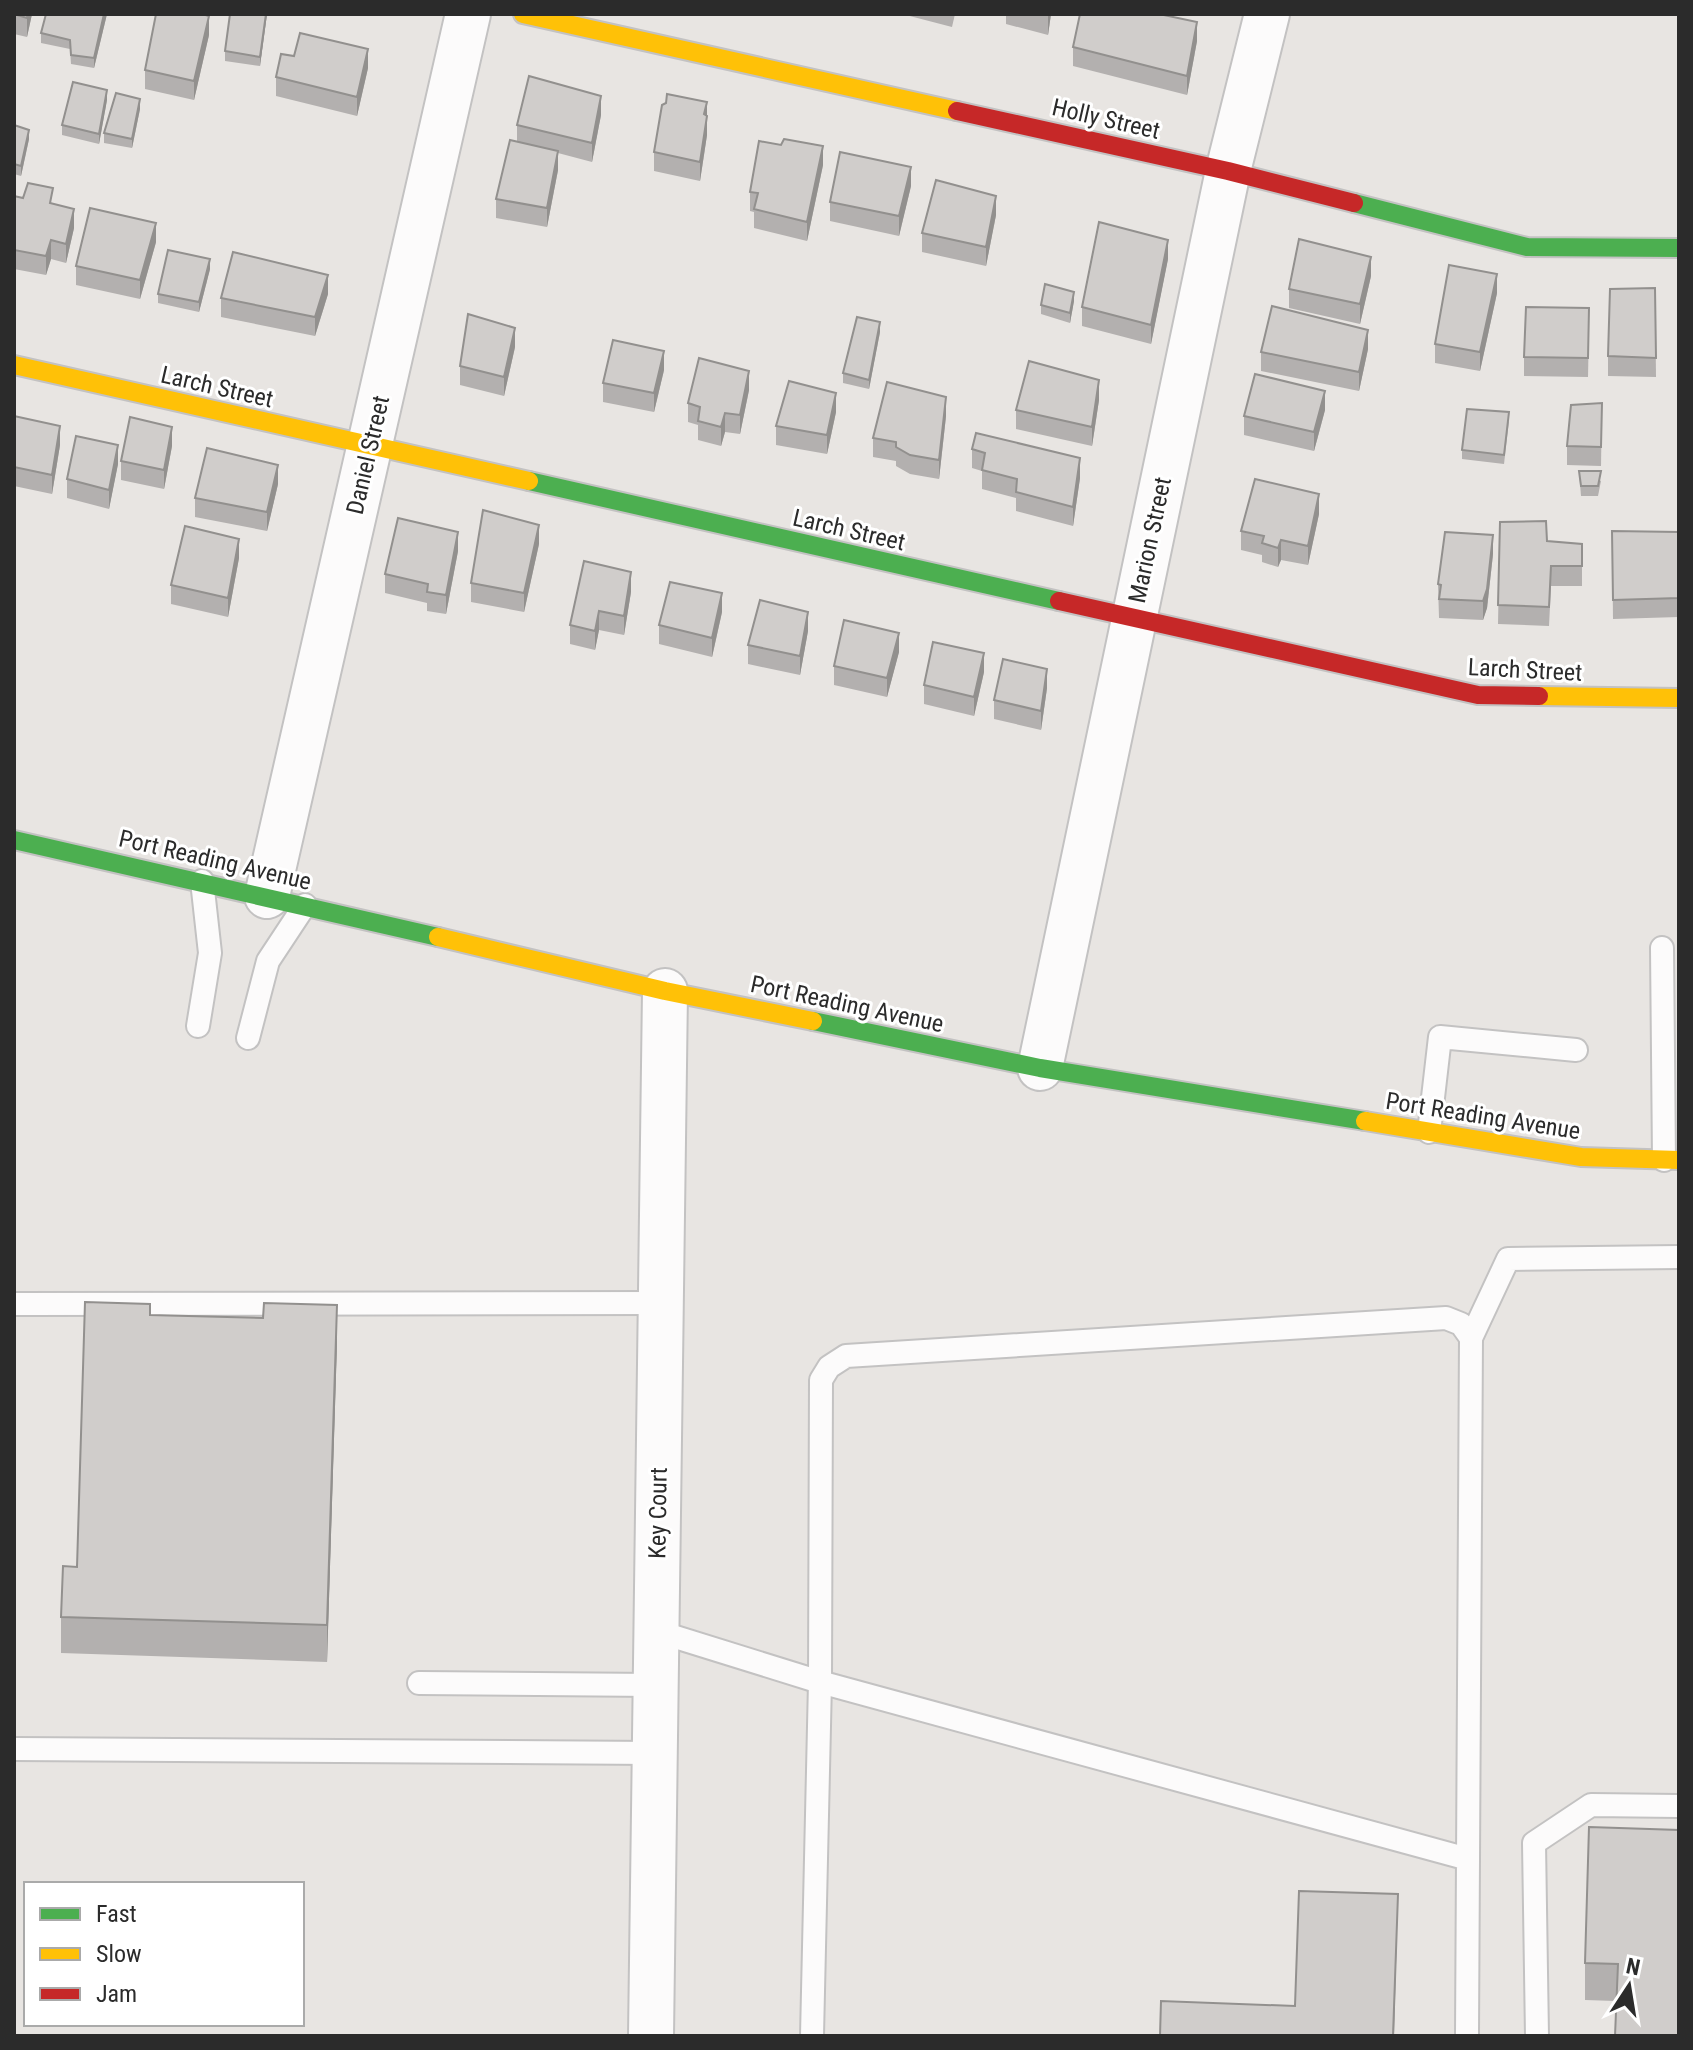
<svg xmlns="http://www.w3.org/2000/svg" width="1693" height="2050" viewBox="0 0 1693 2050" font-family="'Roboto Condensed',sans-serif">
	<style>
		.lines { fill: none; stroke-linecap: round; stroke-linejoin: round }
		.lane-casing { stroke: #c3c2c2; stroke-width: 26 }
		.street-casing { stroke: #c3c2c2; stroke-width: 48 }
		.fast-casing { stroke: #c3c2c2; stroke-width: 22 }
		.slow-casing { stroke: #c3c2c2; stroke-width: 22 }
		.jam-casing { stroke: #c3c2c2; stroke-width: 22 }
		.lane { stroke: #fcfbfb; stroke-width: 22 }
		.street { stroke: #fcfbfb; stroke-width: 44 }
		.fast { stroke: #4caf50; stroke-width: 18 }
		.slow { stroke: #ffc107; stroke-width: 18 }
		.jam { stroke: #c62828; stroke-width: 18 }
		.wall { fill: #b3b0af }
		.shaded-wall { fill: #92908e }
		.building { fill: #d0cdcb; stroke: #92908e; stroke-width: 2 }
		.labels { text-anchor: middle; stroke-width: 6; stroke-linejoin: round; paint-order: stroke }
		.street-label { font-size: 24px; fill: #2b2b2b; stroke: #fff }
	</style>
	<rect width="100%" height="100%" fill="#e8e5e2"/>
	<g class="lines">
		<g class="lane-casing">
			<g id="lane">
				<polyline points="1662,948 1664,1160"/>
				<polyline points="198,1026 210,953 202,881"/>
				<polyline points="248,1038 268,961 305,905"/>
				<polyline points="1429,1132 1440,1037 1576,1050"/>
				<polyline points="14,1304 661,1303"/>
				<polyline points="1471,1338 1508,1259 1679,1257"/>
				<polyline points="656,1631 820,1682 1468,1859 1467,2036"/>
				<polyline points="419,1683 655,1685"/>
				<polyline points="14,1749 655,1753"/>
				<polyline points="812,2036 820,1682 821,1380 829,1367 846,1356 1446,1318 1461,1324 1471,1338 1468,1859"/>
				<polyline points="1537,2036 1534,1843 1591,1805 1679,1806"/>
			</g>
		</g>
		<g class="street-casing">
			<g id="street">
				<polyline points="267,896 468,14"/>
				<polyline points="1040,1068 1228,171 1267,14"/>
				<polyline points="651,2036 665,991"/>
			</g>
		</g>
		<g class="fast-casing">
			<g id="fast">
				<polyline points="1354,203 1527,247 1679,248"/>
				<polyline points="529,481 1059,601"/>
				<polyline points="14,840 438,937"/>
				<polyline points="813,1021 1040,1068 1365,1121"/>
			</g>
		</g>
		<g class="slow-casing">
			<g id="slow">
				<polyline points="523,14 957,111"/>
				<polyline points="14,365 529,481"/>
				<polyline points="1539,696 1679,698"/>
				<polyline points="438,937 665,991 813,1021"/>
				<polyline points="1365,1121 1581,1157 1679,1160"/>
			</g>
		</g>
		<g class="jam-casing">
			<g id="jam">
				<polyline points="957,111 1228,171 1354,203"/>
				<polyline points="1059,601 1478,695 1539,696"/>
			</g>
		</g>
		<use href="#lane" class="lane"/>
		<use href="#street" class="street"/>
		<use href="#fast" class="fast"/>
		<use href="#slow" class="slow"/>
		<use href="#jam" class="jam"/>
	</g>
	<g class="wall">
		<polygon points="14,14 32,14 27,37 14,34"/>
		<polygon points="107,14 94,68 71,64 70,49 41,43 41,33"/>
		<polygon points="267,14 260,66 225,61 225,51"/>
		<polygon points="902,14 955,14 952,27"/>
		<polygon points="1006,14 1051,14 1048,35 1006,24"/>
		<polygon points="209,35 194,100 145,89 145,70"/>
		<polygon points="1197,41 1187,95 1073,66 1073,47"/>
		<polygon points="368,68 357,116 276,96 276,77"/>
		<polygon points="107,100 99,144 62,135 62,125"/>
		<polygon points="707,102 707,135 700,181 654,171 654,152"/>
		<polygon points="140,109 132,148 104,143 104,133"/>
		<polygon points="601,115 592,162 558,153 558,170 547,227 496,218 496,199 517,141 517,125"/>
		<polygon points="14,125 29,139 21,176 14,174"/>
		<polygon points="781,145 823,165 807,241 754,228 754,212 750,211 750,192"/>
		<polygon points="911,186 899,236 830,221 830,202"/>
		<polygon points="14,196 53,204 74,228 66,263 51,259 46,275 14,269"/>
		<polygon points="996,215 986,266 922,252 922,233"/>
		<polygon points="156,242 140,299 76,285 76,266"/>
		<polygon points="1168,259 1151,344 1082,326 1082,307"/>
		<polygon points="210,269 199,312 158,303 158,294"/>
		<polygon points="1371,276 1360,324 1289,308 1289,289"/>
		<polygon points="1655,288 1656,377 1608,376 1608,356"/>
		<polygon points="1497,293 1480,371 1435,363 1435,344"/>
		<polygon points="328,294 315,336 221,317 221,298"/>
		<polygon points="1074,301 1070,323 1041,314 1041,305"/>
		<polygon points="1589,327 1588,377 1524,376 1524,357"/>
		<polygon points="880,332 869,389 843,383 843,373"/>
		<polygon points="515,347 504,396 460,385 460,366"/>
		<polygon points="1368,349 1359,391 1261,371 1261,352"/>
		<polygon points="664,370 654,412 603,402 603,383"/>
		<polygon points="749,390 740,434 725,432 721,446 698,440 698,425 688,422 688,403"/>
		<polygon points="1099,400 1092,446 1016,429 1016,410"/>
		<polygon points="1602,403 1601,466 1567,465 1567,446"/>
		<polygon points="1325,410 1314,451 1244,435 1244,416"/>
		<polygon points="836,412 827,454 776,445 776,426"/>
		<polygon points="14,416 60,445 52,494 14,486"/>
		<polygon points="946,416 939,479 910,474 896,466 896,461 873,457 873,438"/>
		<polygon points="1509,421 1504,464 1462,459 1462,450"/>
		<polygon points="172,446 164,489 121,480 121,461"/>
		<polygon points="972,449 1080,478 1073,526 1016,511 1016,498 982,489 982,471 972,468"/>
		<polygon points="118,464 109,509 67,498 67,479"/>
		<polygon points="1579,471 1601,481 1598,496 1581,496"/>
		<polygon points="278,484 267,531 195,517 195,498"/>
		<polygon points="1319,514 1308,565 1281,560 1278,567 1262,562 1262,555 1241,550 1241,531"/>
		<polygon points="1500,522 1547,541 1582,544 1582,586 1551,586 1549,626 1498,624"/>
		<polygon points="1612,531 1679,532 1679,617 1613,619"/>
		<polygon points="539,544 524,612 471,602 471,583"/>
		<polygon points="458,551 446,614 427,611 427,603 385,593 385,574"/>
		<polygon points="1493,554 1487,608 1483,620 1439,618 1438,584"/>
		<polygon points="239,558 228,617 171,604 171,585"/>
		<polygon points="631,592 624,635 599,630 595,650 570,644 570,625"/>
		<polygon points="722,612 712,657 659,644 659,625"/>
		<polygon points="808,631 800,675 748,664 748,645"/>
		<polygon points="899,652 887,697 834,685 834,666"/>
		<polygon points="984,672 974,716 924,704 924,685"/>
		<polygon points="1047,688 1041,730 994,719 994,700"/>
		<polygon points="150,1315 337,1342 327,1662 61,1653 61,1617"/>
		<polygon points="1679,1830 1616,2001 1585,2000 1585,1963"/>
	</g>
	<g class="shaded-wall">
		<polygon points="28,14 32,14 27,37 27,18"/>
		<polygon points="104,14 107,14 94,68 94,58"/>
		<polygon points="266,14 267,14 260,66 260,57"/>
		<polygon points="1048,14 1051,14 1048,35"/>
		<polygon points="209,16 209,35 194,100 194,81"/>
		<polygon points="1197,22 1197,41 1187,95 1187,76"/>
		<polygon points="368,49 368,68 357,116 357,97"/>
		<polygon points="107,90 107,100 99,144 99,134"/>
		<polygon points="601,96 601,115 592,162 592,143"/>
		<polygon points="140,99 140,109 132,148 132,139"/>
		<polygon points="707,102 707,135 700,181 700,162 704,114"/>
		<polygon points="29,130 29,139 21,176 21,166"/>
		<polygon points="823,146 823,165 807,241 807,222"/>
		<polygon points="558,151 558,170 547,227 547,208"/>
		<polygon points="911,167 911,186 899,236 899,216"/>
		<polygon points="996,196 996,215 986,266 986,247"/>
		<polygon points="74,209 74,228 66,263 66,244"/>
		<polygon points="156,223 156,242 140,299 140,280"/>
		<polygon points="51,240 51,259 46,275 46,256"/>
		<polygon points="1168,240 1168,259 1151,344 1151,325"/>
		<polygon points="1371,257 1371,276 1360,324 1360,304"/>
		<polygon points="210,259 210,269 199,312 199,302"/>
		<polygon points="1497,274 1497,293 1480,371 1480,352"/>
		<polygon points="328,275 328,294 315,336 315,317"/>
		<polygon points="1074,292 1074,301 1070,323 1070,313"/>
		<polygon points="880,322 880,332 869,389 869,380"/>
		<polygon points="515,328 515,347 504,396 504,377"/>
		<polygon points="1368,330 1368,349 1359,391 1359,372"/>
		<polygon points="664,351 664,370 654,412 654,393"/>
		<polygon points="749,371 749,390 740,434 740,415"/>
		<polygon points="1099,380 1099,400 1092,446 1092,427"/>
		<polygon points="1325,391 1325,410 1314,451 1314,432"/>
		<polygon points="836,393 836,412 827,454 827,435"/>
		<polygon points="946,397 946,416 939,479 939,460"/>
		<polygon points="725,413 725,432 721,446 721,427"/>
		<polygon points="60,426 60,445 52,494 52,475"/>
		<polygon points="172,427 172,446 164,489 164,470"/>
		<polygon points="118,445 118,464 109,509 109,490"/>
		<polygon points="1080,458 1080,478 1073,526 1073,507"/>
		<polygon points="278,465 278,484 267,531 267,512"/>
		<polygon points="1319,494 1319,514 1308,565 1308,546"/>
		<polygon points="539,525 539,544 524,612 524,593"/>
		<polygon points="458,532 458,551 446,614 446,595"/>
		<polygon points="1493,535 1493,554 1487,608 1483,620 1483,601"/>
		<polygon points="239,539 239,558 228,617 228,598"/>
		<polygon points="1281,540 1281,560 1278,567 1278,548"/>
		<polygon points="631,572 631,592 624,635 624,616"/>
		<polygon points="722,593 722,612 712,657 712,638"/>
		<polygon points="599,611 599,630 595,650 595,631"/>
		<polygon points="808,612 808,631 800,675 800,656"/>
		<polygon points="899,633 899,652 887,697 887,678"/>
		<polygon points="984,653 984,672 974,716 974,697"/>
		<polygon points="1047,669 1047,688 1041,730 1041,711"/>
		<polygon points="337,1305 337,1342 327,1662 327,1625"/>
		<polygon points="1398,1894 1394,2036 1393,2036"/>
	</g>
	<g class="building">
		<polygon points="14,14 28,14 27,18"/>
		<polygon points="46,14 104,14 94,58 71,55 70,40 41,33"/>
		<polygon points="156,14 202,14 209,16 194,81 145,70"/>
		<polygon points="230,14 266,14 260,57 225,51"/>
		<polygon points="1080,14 1159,14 1197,22 1187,76 1073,47"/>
		<polygon points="300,33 368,49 357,97 276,77 281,54 294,56"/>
		<polygon points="529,76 601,96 592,143 517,125"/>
		<polygon points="73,82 107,90 99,134 62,125"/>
		<polygon points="116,93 140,99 132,139 104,133"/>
		<polygon points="667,94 707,102 704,114 707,116 700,162 654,152 662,105 666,103"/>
		<polygon points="14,125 29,130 21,166 14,164"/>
		<polygon points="784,139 823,146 807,222 754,209 758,193 750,192 759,141 781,145"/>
		<polygon points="510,140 558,151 547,208 496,199"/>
		<polygon points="840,152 911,167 899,216 830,202"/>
		<polygon points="936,180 996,196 986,247 922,233"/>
		<polygon points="28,183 53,188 50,203 74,209 66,244 51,240 46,256 14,250 14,196 23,198"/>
		<polygon points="90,208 156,223 140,280 76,266"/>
		<polygon points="1099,222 1168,240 1151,325 1082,307"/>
		<polygon points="1299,239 1371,257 1360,304 1289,289"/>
		<polygon points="168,250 210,259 199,302 158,294"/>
		<polygon points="233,252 328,275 315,317 221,298"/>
		<polygon points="1449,265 1497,274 1480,352 1435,344"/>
		<polygon points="1045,284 1074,292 1070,313 1041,305"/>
		<polygon points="1655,288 1656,358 1608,356 1610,289"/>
		<polygon points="1272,306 1368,330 1359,372 1261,352"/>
		<polygon points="1526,307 1589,308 1588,358 1524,357"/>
		<polygon points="468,314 515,328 504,377 460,366"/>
		<polygon points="857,317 880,322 869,380 843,373"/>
		<polygon points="613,340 664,351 654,393 603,383"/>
		<polygon points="699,358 749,371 740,415 725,413 721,427 698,421 700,407 688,403"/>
		<polygon points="1029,361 1099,380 1092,427 1016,410"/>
		<polygon points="1255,374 1325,391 1314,432 1244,416"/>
		<polygon points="789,381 836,393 827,435 776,426"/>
		<polygon points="887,382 946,397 939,460 910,455 896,447 896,442 873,438"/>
		<polygon points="1602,403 1601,447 1567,446 1571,405"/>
		<polygon points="1467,409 1509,412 1504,455 1462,450"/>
		<polygon points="14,416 60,426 52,475 14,467"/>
		<polygon points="130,417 172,427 164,470 121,461"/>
		<polygon points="976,433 1080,458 1073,507 1016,492 1017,479 982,470 985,453 972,449"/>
		<polygon points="76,436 118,445 109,490 67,479"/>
		<polygon points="207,448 278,465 267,512 195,498"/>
		<polygon points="1579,471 1601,471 1598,486 1581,486"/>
		<polygon points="1255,479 1319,494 1308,546 1281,540 1278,548 1262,543 1264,536 1241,531"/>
		<polygon points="483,510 539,525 524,593 471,583"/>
		<polygon points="398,518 458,532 446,595 427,592 428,584 385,574"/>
		<polygon points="1546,521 1547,541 1582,544 1582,566 1551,566 1549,607 1498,605 1500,522"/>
		<polygon points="185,526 239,539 228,598 171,585"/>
		<polygon points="1612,531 1679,532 1679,598 1613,600"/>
		<polygon points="1445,532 1493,535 1487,589 1483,601 1439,599 1441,585 1438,584"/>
		<polygon points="584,561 631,572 624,616 599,611 595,631 570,625"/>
		<polygon points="670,582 722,593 712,638 659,625"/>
		<polygon points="760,600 808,612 800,656 748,645"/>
		<polygon points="844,620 899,633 887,678 834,666"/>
		<polygon points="933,642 984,653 974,697 924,685"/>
		<polygon points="1003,659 1047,669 1041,711 994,700"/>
		<polygon points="85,1302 150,1304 150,1315 263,1318 264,1303 337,1305 327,1625 61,1617 63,1566 77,1567"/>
		<polygon points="1589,1827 1679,1830 1679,2036 1615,2036 1618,1964 1585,1963"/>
		<polygon points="1299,1891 1398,1894 1393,2036 1160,2036 1161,2001 1295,2006"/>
	</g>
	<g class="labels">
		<g class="street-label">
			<text transform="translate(1106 119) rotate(13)" y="8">Holly Street</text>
			<text transform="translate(217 387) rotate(13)" y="8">Larch Street</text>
			<text transform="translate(368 455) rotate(-77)" y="8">Daniel Street</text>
			<text transform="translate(849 530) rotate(13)" y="8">Larch Street</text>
			<text transform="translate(1150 540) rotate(-78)" y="8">Marion Street</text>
			<text transform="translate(1525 670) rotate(3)" y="8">Larch Street</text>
			<text transform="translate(215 860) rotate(13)" y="8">Port Reading Avenue</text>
			<text transform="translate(847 1004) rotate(12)" y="8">Port Reading Avenue</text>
			<text transform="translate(1483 1116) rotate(9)" y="8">Port Reading Avenue</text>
			<text transform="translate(658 1513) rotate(-89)" y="8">Key Court</text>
		</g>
	</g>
	<rect width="1693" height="2050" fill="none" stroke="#2b2b2b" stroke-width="32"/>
	<rect x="24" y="1882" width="280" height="144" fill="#ffffff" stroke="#aaaaaa" stroke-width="2"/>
	<rect x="40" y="1908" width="40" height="12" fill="#4caf50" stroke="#aaaaaa" stroke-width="2"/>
	<text x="96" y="1922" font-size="24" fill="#2b2b2b">Fast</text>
	<rect x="40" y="1948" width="40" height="12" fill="#ffc107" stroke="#aaaaaa" stroke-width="2"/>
	<text x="96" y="1962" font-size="24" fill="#2b2b2b">Slow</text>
	<rect x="40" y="1988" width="40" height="12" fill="#c62828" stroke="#aaaaaa" stroke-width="2"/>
	<text x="96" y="2002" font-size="24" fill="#2b2b2b">Jam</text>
	<g transform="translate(1629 1986) rotate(12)" stroke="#ffffff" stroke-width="6" paint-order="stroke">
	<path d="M0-6L14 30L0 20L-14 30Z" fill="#2b2b2b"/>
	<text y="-12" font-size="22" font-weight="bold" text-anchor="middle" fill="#2b2b2b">N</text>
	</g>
</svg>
